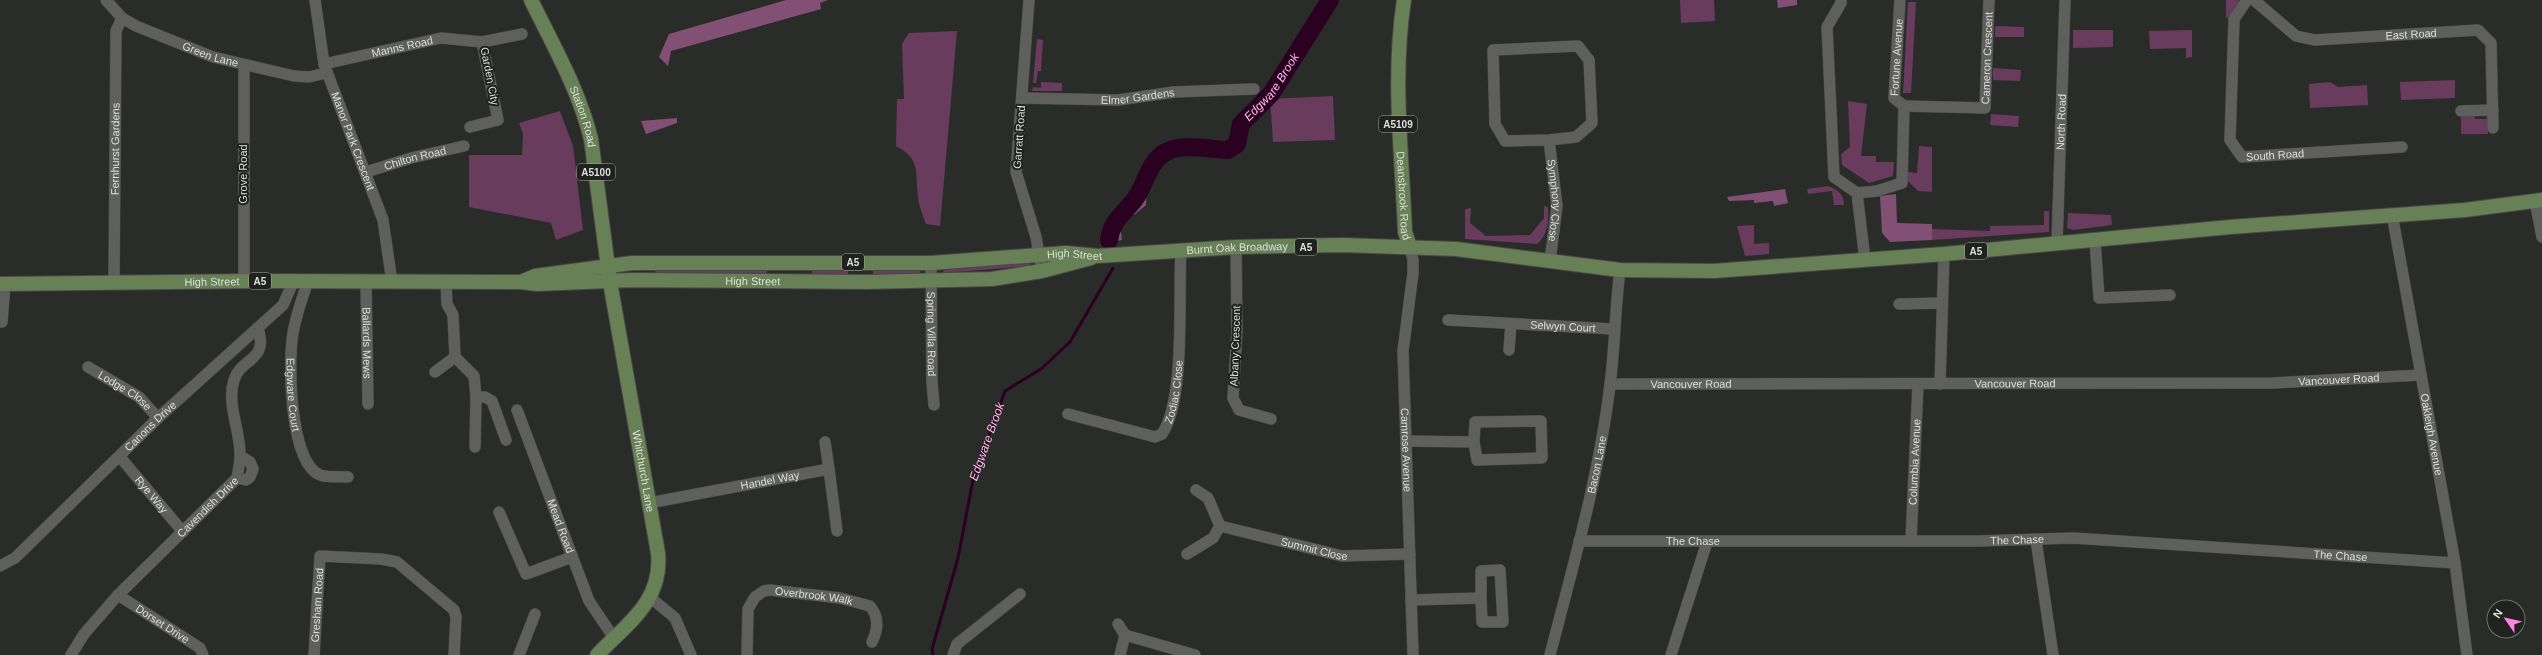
<svg xmlns="http://www.w3.org/2000/svg" width="2542" height="655" viewBox="0 0 2542 655" font-family="Helvetica,sans-serif">
	<style>
		.green { fill: #693c5d }
		.forest { fill: #825074 }
		.lines { fill: none; stroke-linecap: round; stroke-linejoin: round }
		.stream { stroke: #2b0122; stroke-width: 3 }
		.river { stroke: #2b0122; stroke-width: 18 }
		.minor-casing { stroke: #484947; stroke-width: 12 }
		.major-casing { stroke: #484947; stroke-width: 16 }
		.minor { stroke: #5f605e; stroke-width: 11 }
		.major { stroke: #678055; stroke-width: 14 }
		.labels { text-anchor: middle; stroke-width: 4; stroke-linejoin: round; paint-order: stroke }
		.shield { fill: #20221f; stroke: #a5a6a4; stroke-width: 1 }
		.shield-label { font-size: 10px; font-weight: bold; fill: #dedfdd }
		.street-label { font-size: 11px; fill: #dedfdd; stroke: #20221f }
		.water-label { font-size: 12px; font-style: italic; fill: #febfea; stroke: #20221f }
	</style>
	<rect width="100%" height="100%" fill="#2a2c29"/>
	<g class="green">
		<polygon points="1680,0 1714,0 1715,21 1681,23"/>
		<polygon points="2226,0 2239,0 2237,7 2226,19"/>
		<polygon points="1908,2 1916,2 1911,93 1903,93"/>
		<polygon points="1995,26 2024,27 2024,37 1995,37"/>
		<polygon points="2073,30 2113,30 2113,47 2073,48"/>
		<polygon points="2192,30 2192,57 2186,58 2186,48 2150,49 2149,31"/>
		<path d="M 957,31 L 940,226 L 926,224 C 923,216 919,206 918,197 C 915,172 921,159 896,146 L 897,99 L 904,99 L 902,44 L 909,33 Z"/>
		<polygon points="1037,39 1043,40 1041,71 1038,71 1036,83 1033,83"/>
		<polygon points="1993,68 2021,70 2020,81 1993,80"/>
		<polygon points="2455,80 2455,98 2401,100 2400,82"/>
		<polygon points="1041,82 1062,83 1062,91 1032,91 1033,87 1041,88"/>
		<polygon points="2330,82 2338,87 2367,85 2368,105 2310,108 2309,84"/>
		<polygon points="1333,96 1335,140 1273,142 1270,99"/>
		<polygon points="1848,101 1867,104 1861,156 1876,156 1876,162 1894,162 1893,176 1869,183 1842,165 1841,154 1850,147"/>
		<polygon points="560,111 573,146 583,230 556,240 551,223 469,207 469,155 522,155 523,134 519,123"/>
		<polygon points="1991,114 2019,116 2018,127 1990,125"/>
		<polygon points="2474,114 2475,119 2487,119 2488,134 2461,134 2461,115"/>
		<polygon points="1919,146 1932,147 1932,192 1918,191 1906,179 1907,172 1917,173"/>
		<path d="M 1828,186 C 1838,190 1844,194 1844,205 L 1834,205 L 1832,191 L 1808,194 L 1807,189 Z"/>
		<path d="M 1544,206 L 1548,207 C 1549,220 1548,236 1537,244 L 1465,239 L 1465,209 L 1471,208 L 1470,223 L 1486,236 L 1530,235 L 1544,218 Z"/>
		<polygon points="2044,211 2049,211 2049,232 1932,240 1932,229 1990,231 1990,226 2044,225"/>
		<polygon points="2068,213 2111,215 2112,225 2073,230 2067,228"/>
		<polygon points="1754,225 1754,244 1769,243 1769,254 1745,256 1737,226"/>
		<polygon points="1030,262 1030,266 943,273 944,267"/>
		<polygon points="656,268 767,269 767,274 655,273"/>
		<polygon points="848,268 848,274 812,274 812,269"/>
		<rect x="873" y="269" width="47" height="5"/>
	</g>
	<g class="forest">
		<polygon points="786,0 828,0 820,3 821,9 671,51 668,66 659,57 669,34"/>
		<path d="M 1325,0 L 1331,0 L 1303,42 L 1281,84 L 1247,126 L 1239,148 L 1233,155 L 1171,156 C 1152,174 1147,180 1146,205 L 1134,215 L 1126,215 L 1120,225 L 1122,240 L 1104,243 L 1106,231 L 1137,186 L 1145,168 L 1165,147 L 1233,147 L 1235,126 L 1273,85 L 1284,70 L 1302,32 Z"/>
		<polygon points="1777,0 1797,0 1797,5 1778,8"/>
		<polygon points="677,118 677,123 646,134 641,121"/>
		<polygon points="1785,189 1788,203 1774,206 1773,201 1754,203 1754,200 1729,201 1727,197"/>
		<polygon points="1896,194 1897,223 1932,224 1932,240 1890,242 1882,233 1880,196"/>
	</g>
	<g class="lines">
		<path class="stream" id="s1" d="M 933,655 L 932,649 L 958,558 L 973,480 L 1005,391 L 1041,369 L 1070,342 L 1113,268"/>
		<path class="river" id="s2" d="M 1109,240 C 1112,219 1124,214 1135,199 C 1143,188 1145,177 1152,166 C 1168,138 1202,149 1228,150 L 1237,144 L 1241,124 L 1271,94 L 1330,0"/>
		<g class="minor-casing">
			<g id="minor">
				<path id="s3" d="M 106,0 L 122,18 L 136,26 L 213,57 L 294,76 L 309,77 L 326,73"/>
				<path id="s4" d="M 315,0 L 324,64 L 383,220 L 392,282"/>
				<polyline points="1029,0 1016,172 1036,237 1042,271"/>
				<polyline points="1841,0 1841,3 1827,27 1834,177 1857,193 1865,260"/>
				<path id="s5" d="M 2247,0 L 2234,19 L 2230,140 L 2242,157 L 2402,147"/>
				<path id="s6" d="M 2254,0 L 2296,36 L 2315,40 L 2478,30 L 2491,43 L 2493,128"/>
				<path id="s7" d="M 324,64 L 441,38 L 482,42"/>
				<path id="s8" d="M 1022,98 L 1118,100 L 1174,92 L 1254,89"/>
				<path id="s9" d="M 1904,106 L 1985,108 L 1989,0"/>
				<polyline points="2461,111 2493,110"/>
				<polyline points="470,127 498,120 482,42 522,34"/>
				<path id="s10" d="M 1549,140 L 1576,137 L 1592,123 L 1589,60 L 1578,46 L 1493,50 L 1495,124 L 1505,141 L 1549,140 L 1557,206 L 1550,261"/>
				<path id="s11" d="M 366,172 L 411,158 L 464,146"/>
				<path id="s12" d="M 1857,193 L 1877,191 L 1902,183 L 1904,106 L 1894,98 L 1900,0"/>
				<polyline points="2535,201 2542,237"/>
				<path id="s13" d="M 2392,214 L 2455,563 L 2467,655"/>
				<polyline points="2095,240 2099,298 2170,295"/>
				<path id="s14" d="M 2057,244 L 2065,0"/>
				<polyline points="1236,247 1237,330 1233,398 1239,410 1271,419"/>
				<path id="s15" d="M 1410,247 L 1413,260 L 1413,273 L 1403,351 L 1413,655"/>
				<path id="s16" d="M 931,263 L 932,382 L 934,405"/>
				<path id="s17" d="M 308,281 C 303,296 297,312 294,328 C 287,356 289,463 320,475 C 328,478 340,476 348,477"/>
				<path id="s18" d="M 114,282 L 116,31 L 122,18"/>
				<polyline points="244,282 244,66"/>
				<path id="s19" d="M 366,282 L 368,404"/>
				<polyline points="1899,304 1942,303"/>
				<path id="s20" d="M 1448,320 L 1613,329"/>
				<polyline points="0,322 2,322 5,284"/>
				<polyline points="1509,350 1511,324"/>
				<polyline points="455,357 474,376 476,397 475,447"/>
				<path id="s21" d="M 88,367 L 139,397 L 158,418"/>
				<polyline points="435,372 455,357 453,315 447,304 446,283"/>
				<path id="s22" d="M 1610,384 L 2273,383 L 2421,375"/>
				<polyline points="1940,384 1944,254"/>
				<polyline points="476,397 485,397 492,401 506,440"/>
				<path id="s23" d="M 517,410 L 589,601 L 614,638"/>
				<path id="s24" d="M 1068,414 L 1144,434 L 1155,437 L 1162,434 C 1186,399 1178,295 1181,250"/>
				<polyline points="1406,441 1474,442 1477,460 1542,458 1541,421 1475,422 1474,442"/>
				<polyline points="825,442 829,469"/>
				<path id="s25" d="M 120,457 L 183,532"/>
				<polyline points="237,478 246,480 250,477 253,469 250,462 240,456"/>
				<path id="s26" d="M 649,503 L 829,469 L 837,531"/>
				<polyline points="499,512 526,574 572,557"/>
				<path id="s27" d="M 1220,526 L 1342,556 L 1410,554"/>
				<polyline points="2036,540 2053,655"/>
				<path id="s28" d="M 1579,541 L 1977,541 L 2073,538 L 2455,563"/>
				<path id="s29" d="M 1911,541 L 1918,384"/>
				<polyline points="1187,554 1213,538 1220,526 1208,498 1196,490"/>
				<path id="s30" d="M 0,566 L 15,558 L 158,418 L 283,305 L 293,282"/>
				<path id="s31" d="M 118,595 L 200,648 L 203,655"/>
				<polyline points="651,598 675,618 691,655"/>
				<polyline points="1411,600 1481,598 1482,622 1503,622 1500,570 1481,571 1481,598"/>
				<polyline points="1118,624 1125,635"/>
				<path id="s32" d="M 71,655 L 84,634 L 118,595 L 237,478 C 238,471 240,463 240,456 C 241,432 226,404 234,380 C 241,357 269,362 258,328"/>
				<path id="s33" d="M 314,655 L 320,556 L 381,559 L 397,562 L 454,610 L 456,617 L 454,655"/>
				<polyline points="519,655 535,614"/>
				<path id="s34" d="M 747,655 L 748,609 L 755,597 L 764,591 L 770,590 L 840,598 L 870,606 C 879,617 878,630 872,642"/>
				<polyline points="953,655 957,644 1020,594"/>
				<polyline points="1120,655 1125,635 1195,655"/>
				<path id="s35" d="M 1550,655 C 1573,566 1599,476 1610,385 C 1615,347 1615,308 1620,270"/>
				<polyline points="1671,655 1707,542"/>
			</g>
		</g>
		<g class="major-casing">
			<g id="major">
				<path id="s36" d="M 531,0 C 553,45 579,90 591,139 L 610,282 L 658,553 C 663,601 627,624 597,655"/>
				<path id="s37" d="M 1404,0 C 1392,78 1402,154 1405,232 L 1410,247"/>
				<path id="s38" d="M 521,282 L 535,276 L 632,263 L 931,263 L 1066,253 L 1098,256 L 1236,247 L 1343,245 L 1456,249 L 1620,270 L 1714,271 L 1944,254 L 2230,227 L 2465,210 L 2542,200"/>
				<path id="s39" d="M 0,284 L 265,281 L 521,282 L 537,284 L 632,280 L 867,282 L 992,279 L 1042,271 L 1091,258"/>
			</g>
		</g>
		<use href="#minor" class="minor"/>
		<use href="#major" class="major"/>
	</g>
	<g class="labels">
		<g class="shield">
			<rect x="1379" y="116" width="38" height="16" rx="3"/>
			<rect x="577" y="164" width="38" height="16" rx="3"/>
			<rect x="1295" y="239" width="22" height="16" rx="3"/>
			<rect x="1965" y="243" width="22" height="16" rx="3"/>
			<rect x="842" y="254" width="22" height="16" rx="3"/>
			<rect x="249" y="273" width="22" height="16" rx="3"/>
		</g>
		<g class="shield-label">
			<text x="1398" y="128">A5109</text>
			<text x="596" y="176">A5100</text>
			<text x="1306" y="251">A5</text>
			<text x="1976" y="255">A5</text>
			<text x="853" y="266">A5</text>
			<text x="260" y="285">A5</text>
		</g>
		<g class="street-label">
			<text dy="4" stroke="none"><textPath href="#s6" startOffset="171">East Road</textPath></text>
			<text dy="4" stroke="none"><textPath href="#s7" startOffset="80">Manns Road</textPath></text>
			<text dy="4" stroke="none"><textPath href="#s3" startOffset="120">Green Lane</textPath></text>
			<text dy="4" stroke="none"><textPath href="#s12" startOffset="177">Fortune Avenue</textPath></text>
			<text dy="4" stroke="none"><textPath href="#s9" startOffset="131">Cameron Crescent</textPath></text>
			<text transform="translate(490 76) rotate(79)" y="4">Garden City</text>
			<text dy="4" stroke="none"><textPath href="#s8" startOffset="116">Elmer Gardens</textPath></text>
			<text dy="4" stroke="none"><textPath href="#s36" startOffset="128">Station Road</textPath></text>
			<text dy="4" stroke="none"><textPath href="#s14" startOffset="122">North Road</textPath></text>
			<text transform="translate(1019 137) rotate(-86)" y="4">Garratt Road</text>
			<text dy="4" stroke="none"><textPath href="#s4" startOffset="147">Manor Park Crescent</textPath></text>
			<text dy="4" stroke="none"><textPath href="#s18" startOffset="133">Fernhurst Gardens</textPath></text>
			<text dy="4" stroke="none"><textPath href="#s5" startOffset="198">South Road</textPath></text>
			<text dy="4" stroke="none"><textPath href="#s11" startOffset="51">Chilton Road</textPath></text>
			<text transform="translate(243 174) rotate(-90)" y="4">Grove Road</text>
			<text dy="4" stroke="none"><textPath href="#s37" startOffset="196">Deansbrook Road</textPath></text>
			<text dy="4" stroke="none"><textPath href="#s10" startOffset="413">Symphony Close</textPath></text>
			<text dy="4" stroke="none"><textPath href="#s38" startOffset="719">Burnt Oak Broadway</textPath></text>
			<text dy="4" stroke="none"><textPath href="#s38" startOffset="556">High Street</textPath></text>
			<text dy="4" stroke="none"><textPath href="#s39" startOffset="753">High Street</textPath></text>
			<text dy="4" stroke="none"><textPath href="#s39" startOffset="212">High Street</textPath></text>
			<text dy="4" stroke="none"><textPath href="#s20" startOffset="115">Selwyn Court</textPath></text>
			<text dy="4" stroke="none"><textPath href="#s16" startOffset="71">Spring Villa Road</textPath></text>
			<text dy="4" stroke="none"><textPath href="#s19" startOffset="61">Ballards Mews</textPath></text>
			<text transform="translate(1235 346) rotate(-88)" y="4">Albany Crescent</text>
			<text dy="4" stroke="none"><textPath href="#s22" startOffset="729">Vancouver Road</textPath></text>
			<text dy="4" stroke="none"><textPath href="#s22" startOffset="81">Vancouver Road</textPath></text>
			<text dy="4" stroke="none"><textPath href="#s22" startOffset="405">Vancouver Road</textPath></text>
			<text dy="4" stroke="none"><textPath href="#s21" startOffset="44">Lodge Close</textPath></text>
			<text dy="4" stroke="none"><textPath href="#s24" startOffset="142">Zodiac Close</textPath></text>
			<text dy="4" stroke="none"><textPath href="#s17" startOffset="116">Edgware Court</textPath></text>
			<text dy="4" stroke="none"><textPath href="#s30" startOffset="206">Canons Drive</textPath></text>
			<text dy="4" stroke="none"><textPath href="#s13" startOffset="224">Oakleigh Avenue</textPath></text>
			<text dy="4" stroke="none"><textPath href="#s15" startOffset="204">Camrose Avenue</textPath></text>
			<text dy="4" stroke="none"><textPath href="#s29" startOffset="79">Columbia Avenue</textPath></text>
			<text dy="4" stroke="none"><textPath href="#s35" startOffset="196">Bacon Lane</textPath></text>
			<text dy="4" stroke="none"><textPath href="#s36" startOffset="488">Whitchurch Lane</textPath></text>
			<text dy="4" stroke="none"><textPath href="#s26" startOffset="123">Handel Way</textPath></text>
			<text dy="4" stroke="none"><textPath href="#s25" startOffset="49">Rye Way</textPath></text>
			<text dy="4" stroke="none"><textPath href="#s32" startOffset="202">Cavendish Drive</textPath></text>
			<text dy="4" stroke="none"><textPath href="#s23" startOffset="124">Mead Road</textPath></text>
			<text dy="4" stroke="none"><textPath href="#s28" startOffset="438">The Chase</textPath></text>
			<text dy="4" stroke="none"><textPath href="#s28" startOffset="114">The Chase</textPath></text>
			<text dy="4" stroke="none"><textPath href="#s27" startOffset="97">Summit Close</textPath></text>
			<text dy="4" stroke="none"><textPath href="#s28" startOffset="762">The Chase</textPath></text>
			<text dy="4" stroke="none"><textPath href="#s34" startOffset="121">Overbrook Walk</textPath></text>
			<text dy="4" stroke="none"><textPath href="#s33" startOffset="50">Gresham Road</textPath></text>
			<text dy="4" stroke="none"><textPath href="#s31" startOffset="53">Dorset Drive</textPath></text>
		</g>
		<g class="water-label">
			<text dy="4" stroke="none"><textPath href="#s2" startOffset="249">Edgware Brook</textPath></text>
			<text dy="4" stroke="none"><textPath href="#s1" startOffset="221">Edgware Brook</textPath></text>
		</g>
	</g>
	<g transform="translate(2506 619) rotate(304)"><circle r="19" fill="#20221f" stroke="#6c6e6b"/>
	<path d="M0-3L7 15L0 10L-7 15Z" fill="#ff85df"/>
	<text y="-6" font-size="11" font-weight="bold" text-anchor="middle" fill="#dedfdd">N</text>
	</g>
</svg>
